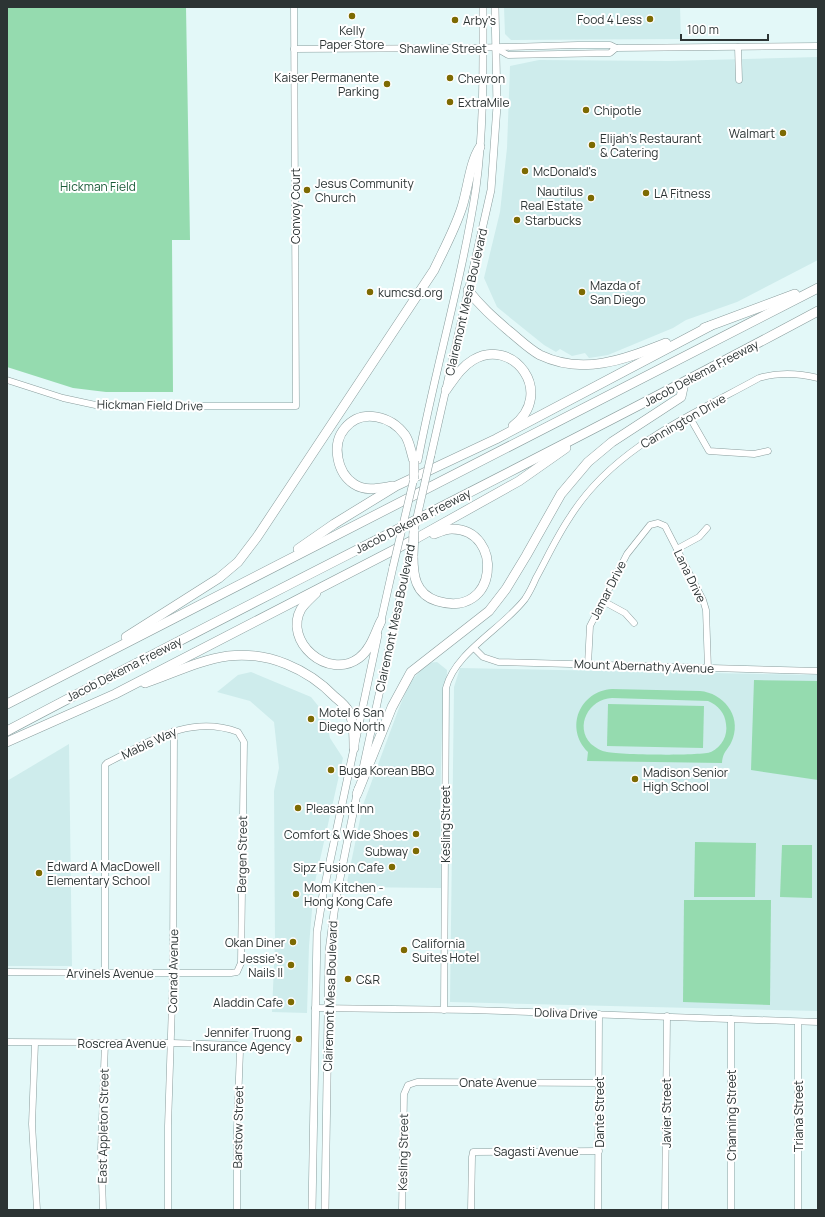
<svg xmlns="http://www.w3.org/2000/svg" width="825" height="1217" viewBox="0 0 825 1217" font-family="Manrope,sans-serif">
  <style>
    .built { fill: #ceecec }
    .green { fill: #95dbaf; fill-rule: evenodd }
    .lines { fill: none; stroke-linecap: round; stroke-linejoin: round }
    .minor-casing { stroke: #8a9d9d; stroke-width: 7 }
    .major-casing { stroke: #8a9d9d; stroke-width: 8 }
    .highway-casing { stroke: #8a9d9d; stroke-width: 10 }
    .minor { stroke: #fff; stroke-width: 6 }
    .major { stroke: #fff; stroke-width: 7 }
    .highway { stroke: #fff; stroke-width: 9 }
    .major-bridge-casing { stroke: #8a9d9d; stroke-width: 8; stroke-linecap: butt }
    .highway-bridge-casing { stroke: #8a9d9d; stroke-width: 10; stroke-linecap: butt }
    .major-bridge { stroke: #fff; stroke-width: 7 }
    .highway-bridge { stroke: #fff; stroke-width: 9 }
    .poi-dot { fill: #7d6a02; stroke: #fff; stroke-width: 1.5 }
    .labels { text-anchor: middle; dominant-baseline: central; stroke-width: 4; stroke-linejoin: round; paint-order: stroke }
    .poi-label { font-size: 12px; fill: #2c3434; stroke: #fff; text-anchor: start }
    .street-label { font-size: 12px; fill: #2c3434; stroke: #fff }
    .park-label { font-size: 12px; fill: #1b5c39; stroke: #fff }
  </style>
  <rect width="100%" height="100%" fill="#e3f8f8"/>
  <!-- built -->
  <g class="built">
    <path d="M504 7H680L681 39 511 40 505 34Z"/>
    <path d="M818 57V260L737 302 686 320 673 328 608 355 589 358 585 353 572 356 560 349 556 352 544 345 497 307 484 278 500 212 507 148 510 66 539 60 669 61Z"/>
    <path d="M437 662 447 670 446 700 442 728 440 808 441 888 346 887 363 805 399 708 410 682 428 663Z"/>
    <path d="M460 668 818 675V1011L450 1002 454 687Z"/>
    <path d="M251 672 311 697 324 713 330 738 343 758 314 886 309 946 307 1013 272 1012 275 942 274 791 279 768 274 722 250 701 217 692 238 675Z"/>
    <path d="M69 744 72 966H7V781Z"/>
  </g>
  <!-- green -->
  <g class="green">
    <path d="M7 7H186L190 240H172L173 392H106L73 388 7 367Z"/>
    <path d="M754 680 818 681V780L751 770Z"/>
    <path d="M612 689 700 691C723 693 741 715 733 738 729 750 723 750 722 763L587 761 588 752C564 728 580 691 612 689ZM612 698 708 701C718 705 725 713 726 724 728 735 722 747 711 752 701 756 621 755 607 752 601 751 596 748 591 744 574 726 589 699 612 698Z"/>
    <path d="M608 704 704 706 703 748 607 746Z"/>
    <path d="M695 842 756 843 755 897H694Z"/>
    <path d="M782 845H812V898L780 897Z"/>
    <path d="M684 900H771L770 1005 683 1002Z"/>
  </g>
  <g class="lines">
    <defs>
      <g id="minor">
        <path d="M738 47 739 80"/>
        <path d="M496 48 508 55 610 53 616 48"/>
        <path d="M294 49 469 48 578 45H610L616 48 818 46"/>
        <path d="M7 380 63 398 100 406H296L294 7"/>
        <path d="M689 416 709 451 754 454 768 451"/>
        <path d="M677 549 699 537 707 528"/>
        <path d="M603 601 625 613 634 623"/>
        <path d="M474 648 483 657 498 662 818 671"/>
        <path d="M588 664 590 626 627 554 650 525 658 523 665 526 703 600 706 610 708 669"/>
        <path d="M7 972C82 973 156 973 231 973L237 972 241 963 244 742 238 732C189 714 149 742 107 763L105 765V973"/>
        <path d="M315 1008 471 1010 818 1022"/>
        <path d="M444 1010 446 688C455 652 502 629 525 599 529 593 533 585 536 578 547 558 557 536 570 517 613 448 690 416 759 378 779 372 798 373 818 378"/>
        <path d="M731 1019V1210"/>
        <path d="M798 1022V1210"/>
        <path d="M7 1042 172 1043 237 1045 240 1051 237 1129V1210"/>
        <path d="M35 1043 32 1124 37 1210"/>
        <path d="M103 1210 101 1150 105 1043"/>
        <path d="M168 1210V1126L173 973 174 731"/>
        <path d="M402 1210 404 1094 408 1085 417 1082 599 1083"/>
        <path d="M471 1210 472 1157 473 1152 599 1151"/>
        <path d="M598 1210 599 1014"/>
        <path d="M665 1210 667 1016"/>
      </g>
      <g id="major">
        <path d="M431 455 491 190 497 106 495 7"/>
        <path d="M418 460C435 369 462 280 476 188 484 128 483 67 483 7"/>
        <path d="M380 625 393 567"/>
        <path d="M362 773 408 561"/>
        <path d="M312 1210 317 932 323 894 378 635"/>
        <path d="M325 1210 329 951 336 898 358 789"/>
      </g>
      <g id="highway">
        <path d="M468 290C480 306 494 318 509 331 519 339 529 349 540 355 584 376 625 359 666 343"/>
        <path d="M704 328 795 294"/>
        <path d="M446 390C454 379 461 367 473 360 513 336 556 393 513 426"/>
        <path d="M393 486C380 488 366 492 354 484 337 473 331 444 345 428 362 408 391 416 405 435 410 442 411 453 414 461"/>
        <path d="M298 549 334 524 396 486 496 439 710 326"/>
        <path d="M413 556C413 575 415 594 437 601 499 620 504 529 452 529 446 529 439 532 434 534"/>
        <path d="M316 593C311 598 305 603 301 609 283 641 328 681 359 658 371 649 375 633 381 621"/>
        <path d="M126 637 219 578 238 562 257 537 434 270C444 249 455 229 462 207 468 188 470 162 480 147"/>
        <path d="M145 683C172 674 199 660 228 656 268 651 308 669 335 697 340 701 346 706 349 712 354 723 354 736 354 748"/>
        <path d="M7 704 818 288"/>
        <path d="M7 731C276 588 550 455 818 311"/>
        <path d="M7 742 115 694 417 538 519 481 566 448"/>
        <path d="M357 794 392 707 411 672 489 611 506 589 526 556 561 494 588 462 612 442 681 397 684 383"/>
      </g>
    </defs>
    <!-- minor casing -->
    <use href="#minor" class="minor-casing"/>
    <!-- major casing -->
    <use href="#major" class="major-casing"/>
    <!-- highway casing -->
    <use href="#highway" class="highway-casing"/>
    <!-- minor -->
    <use href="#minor" class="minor"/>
    <!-- major -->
    <use href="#major" class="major"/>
    <!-- highway -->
    <use href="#highway" class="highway"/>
    <defs>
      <g id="major-bridge">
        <path d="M413 535 431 455"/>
        <path d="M408 561 411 549"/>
        <path d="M393 567 415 474"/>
      </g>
      <g id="highway-bridge">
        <path d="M414 479V461"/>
        <path d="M413 556 414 531"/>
      </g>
    </defs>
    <!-- major-bridge casing -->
    <use href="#major-bridge" class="major-bridge-casing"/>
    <!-- highway-bridge casing -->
    <use href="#highway-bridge" class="highway-bridge-casing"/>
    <!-- major-bridge -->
    <use href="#major-bridge" class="major-bridge"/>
    <!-- highway-bridge -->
    <use href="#highway-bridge" class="highway-bridge"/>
  </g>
  <!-- markers -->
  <g class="poi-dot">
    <circle cx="352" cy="16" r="4"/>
    <circle cx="650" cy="19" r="4"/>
    <circle cx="455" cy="20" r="4"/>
    <circle cx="450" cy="78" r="4"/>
    <circle cx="387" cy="84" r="4"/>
    <circle cx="450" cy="102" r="4"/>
    <circle cx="586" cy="110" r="4"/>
    <circle cx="783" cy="133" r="4"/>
    <circle cx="592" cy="145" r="4"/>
    <circle cx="525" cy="171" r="4"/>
    <circle cx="307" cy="190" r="4"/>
    <circle cx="646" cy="193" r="4"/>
    <circle cx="591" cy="198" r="4"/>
    <circle cx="517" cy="220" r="4"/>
    <circle cx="370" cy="292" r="4"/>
    <circle cx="582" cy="292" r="4"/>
    <circle cx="311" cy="719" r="4"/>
    <circle cx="331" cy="770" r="4"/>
    <circle cx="635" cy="779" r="4"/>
    <circle cx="298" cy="808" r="4"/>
    <circle cx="416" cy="834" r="4"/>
    <circle cx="416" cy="851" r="4"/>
    <circle cx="392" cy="867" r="4"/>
    <circle cx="39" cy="873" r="4"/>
    <circle cx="296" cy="894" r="4"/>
    <circle cx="293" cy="942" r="4"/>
    <circle cx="404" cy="950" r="4"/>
    <circle cx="291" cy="965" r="4"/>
    <circle cx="348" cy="979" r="4"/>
    <circle cx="291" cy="1002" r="4"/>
    <circle cx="299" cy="1039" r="4"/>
  </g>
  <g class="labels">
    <!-- poi labels -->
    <g class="poi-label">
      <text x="642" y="19" text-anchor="end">Food 4 Less</text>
      <text x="463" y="20">Arby's</text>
      <text x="352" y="30" text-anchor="middle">Kelly<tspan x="352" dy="14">Paper Store</tspan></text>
      <text x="379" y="77" text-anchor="end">Kaiser Permanente<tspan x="379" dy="14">Parking</tspan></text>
      <text x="458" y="78">Chevron</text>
      <text x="458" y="102">ExtraMile</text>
      <text x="594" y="110">Chipotle</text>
      <text x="775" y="133" text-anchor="end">Walmart</text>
      <text x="600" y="138">Elijah's Restaurant<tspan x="600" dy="14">&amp; Catering</tspan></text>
      <text x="533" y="171">McDonald's</text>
      <text x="315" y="183">Jesus Community<tspan x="315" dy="14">Church</tspan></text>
      <text x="583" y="191" text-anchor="end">Nautilus<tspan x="583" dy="14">Real Estate</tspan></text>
      <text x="654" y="193">LA Fitness</text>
      <text x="525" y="220">Starbucks</text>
      <text x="590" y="285">Mazda of<tspan x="590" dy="14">San Diego</tspan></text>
      <text x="378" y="292">kumcsd.org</text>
      <text x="319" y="712">Motel 6 San<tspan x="319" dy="14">Diego North</tspan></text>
      <text x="339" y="770">Buga Korean BBQ</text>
      <text x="643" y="772">Madison Senior<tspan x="643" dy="14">High School</tspan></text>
      <text x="306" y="808">Pleasant Inn</text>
      <text x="408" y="834" text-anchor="end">Comfort &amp; Wide Shoes</text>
      <text x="408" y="851" text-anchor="end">Subway</text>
      <text x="47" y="866">Edward A MacDowell<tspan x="47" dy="14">Elementary School</tspan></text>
      <text x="384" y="867" text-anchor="end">Sipz Fusion Cafe</text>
      <text x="304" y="887">Mom Kitchen -<tspan x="304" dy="14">Hong Kong Cafe</tspan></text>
      <text x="285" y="942" text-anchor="end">Okan Diner</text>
      <text x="412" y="943">California<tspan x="412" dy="14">Suites Hotel</tspan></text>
      <text x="283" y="958" text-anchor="end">Jessie's<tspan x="283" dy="14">Nails II</tspan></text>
      <text x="356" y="979">C&amp;R</text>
      <text x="283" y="1002" text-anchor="end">Aladdin Cafe</text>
      <text x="291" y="1032" text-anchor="end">Jennifer Truong<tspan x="291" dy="14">Insurance Agency</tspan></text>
    </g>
    <!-- street labels -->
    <g class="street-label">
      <text x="443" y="48">Shawline Street</text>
      <text transform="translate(295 206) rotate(-90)">Convoy Court</text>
      <text transform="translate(466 302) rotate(-77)">Clairemont Mesa Boulevard</text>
      <text transform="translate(701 373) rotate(-28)">Jacob Dekema Freeway</text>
      <text transform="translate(150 405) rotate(1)">Hickman Field Drive</text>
      <text transform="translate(683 421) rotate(-30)">Cannington Drive</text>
      <text transform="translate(413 521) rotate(-27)">Jacob Dekema Freeway</text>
      <text transform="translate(690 576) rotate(64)">Lana Drive</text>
      <text transform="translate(608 590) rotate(-63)">Jamar Drive</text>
      <text transform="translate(395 618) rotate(-78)">Clairemont Mesa Boulevard</text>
      <text transform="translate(644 666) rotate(2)">Mount Abernathy Avenue</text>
      <text transform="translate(124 669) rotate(-27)">Jacob Dekema Freeway</text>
      <text transform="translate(149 743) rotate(-25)">Mable Way</text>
      <text transform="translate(445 824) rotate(-90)">Kesling Street</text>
      <text transform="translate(242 854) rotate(-89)">Bergen Street</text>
      <text transform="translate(173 971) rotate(-89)">Conrad Avenue</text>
      <text x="110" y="973">Arvinels Avenue</text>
      <text transform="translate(330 996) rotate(-88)">Clairemont Mesa Boulevard</text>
      <text transform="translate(566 1013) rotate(2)">Doliva Drive</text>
      <text x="122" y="1043">Roscrea Avenue</text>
      <text x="498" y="1082">Onate Avenue</text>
      <text transform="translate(599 1112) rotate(-90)">Dante Street</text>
      <text transform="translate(666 1113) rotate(-90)">Javier Street</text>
      <text transform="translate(731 1115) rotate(-90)">Channing Street</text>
      <text transform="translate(798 1116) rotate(-90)">Triana Street</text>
      <text transform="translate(103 1126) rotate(-89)">East Appleton Street</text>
      <text transform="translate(238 1127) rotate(-89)">Barstow Street</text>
      <text x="536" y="1151">Sagasti Avenue</text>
      <text transform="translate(403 1152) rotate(-89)">Kesling Street</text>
    </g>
    <!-- park labels -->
    <g class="park-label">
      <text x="98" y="186">Hickman Field</text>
    </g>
  </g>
  <!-- border -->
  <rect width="825" height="1217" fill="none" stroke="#2c3434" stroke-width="16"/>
  <!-- scale -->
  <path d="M681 34v6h87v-6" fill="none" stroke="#2c3434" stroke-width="2"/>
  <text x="687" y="34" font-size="12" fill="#2c3434" stroke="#ffffff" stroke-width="3" paint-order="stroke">100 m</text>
</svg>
